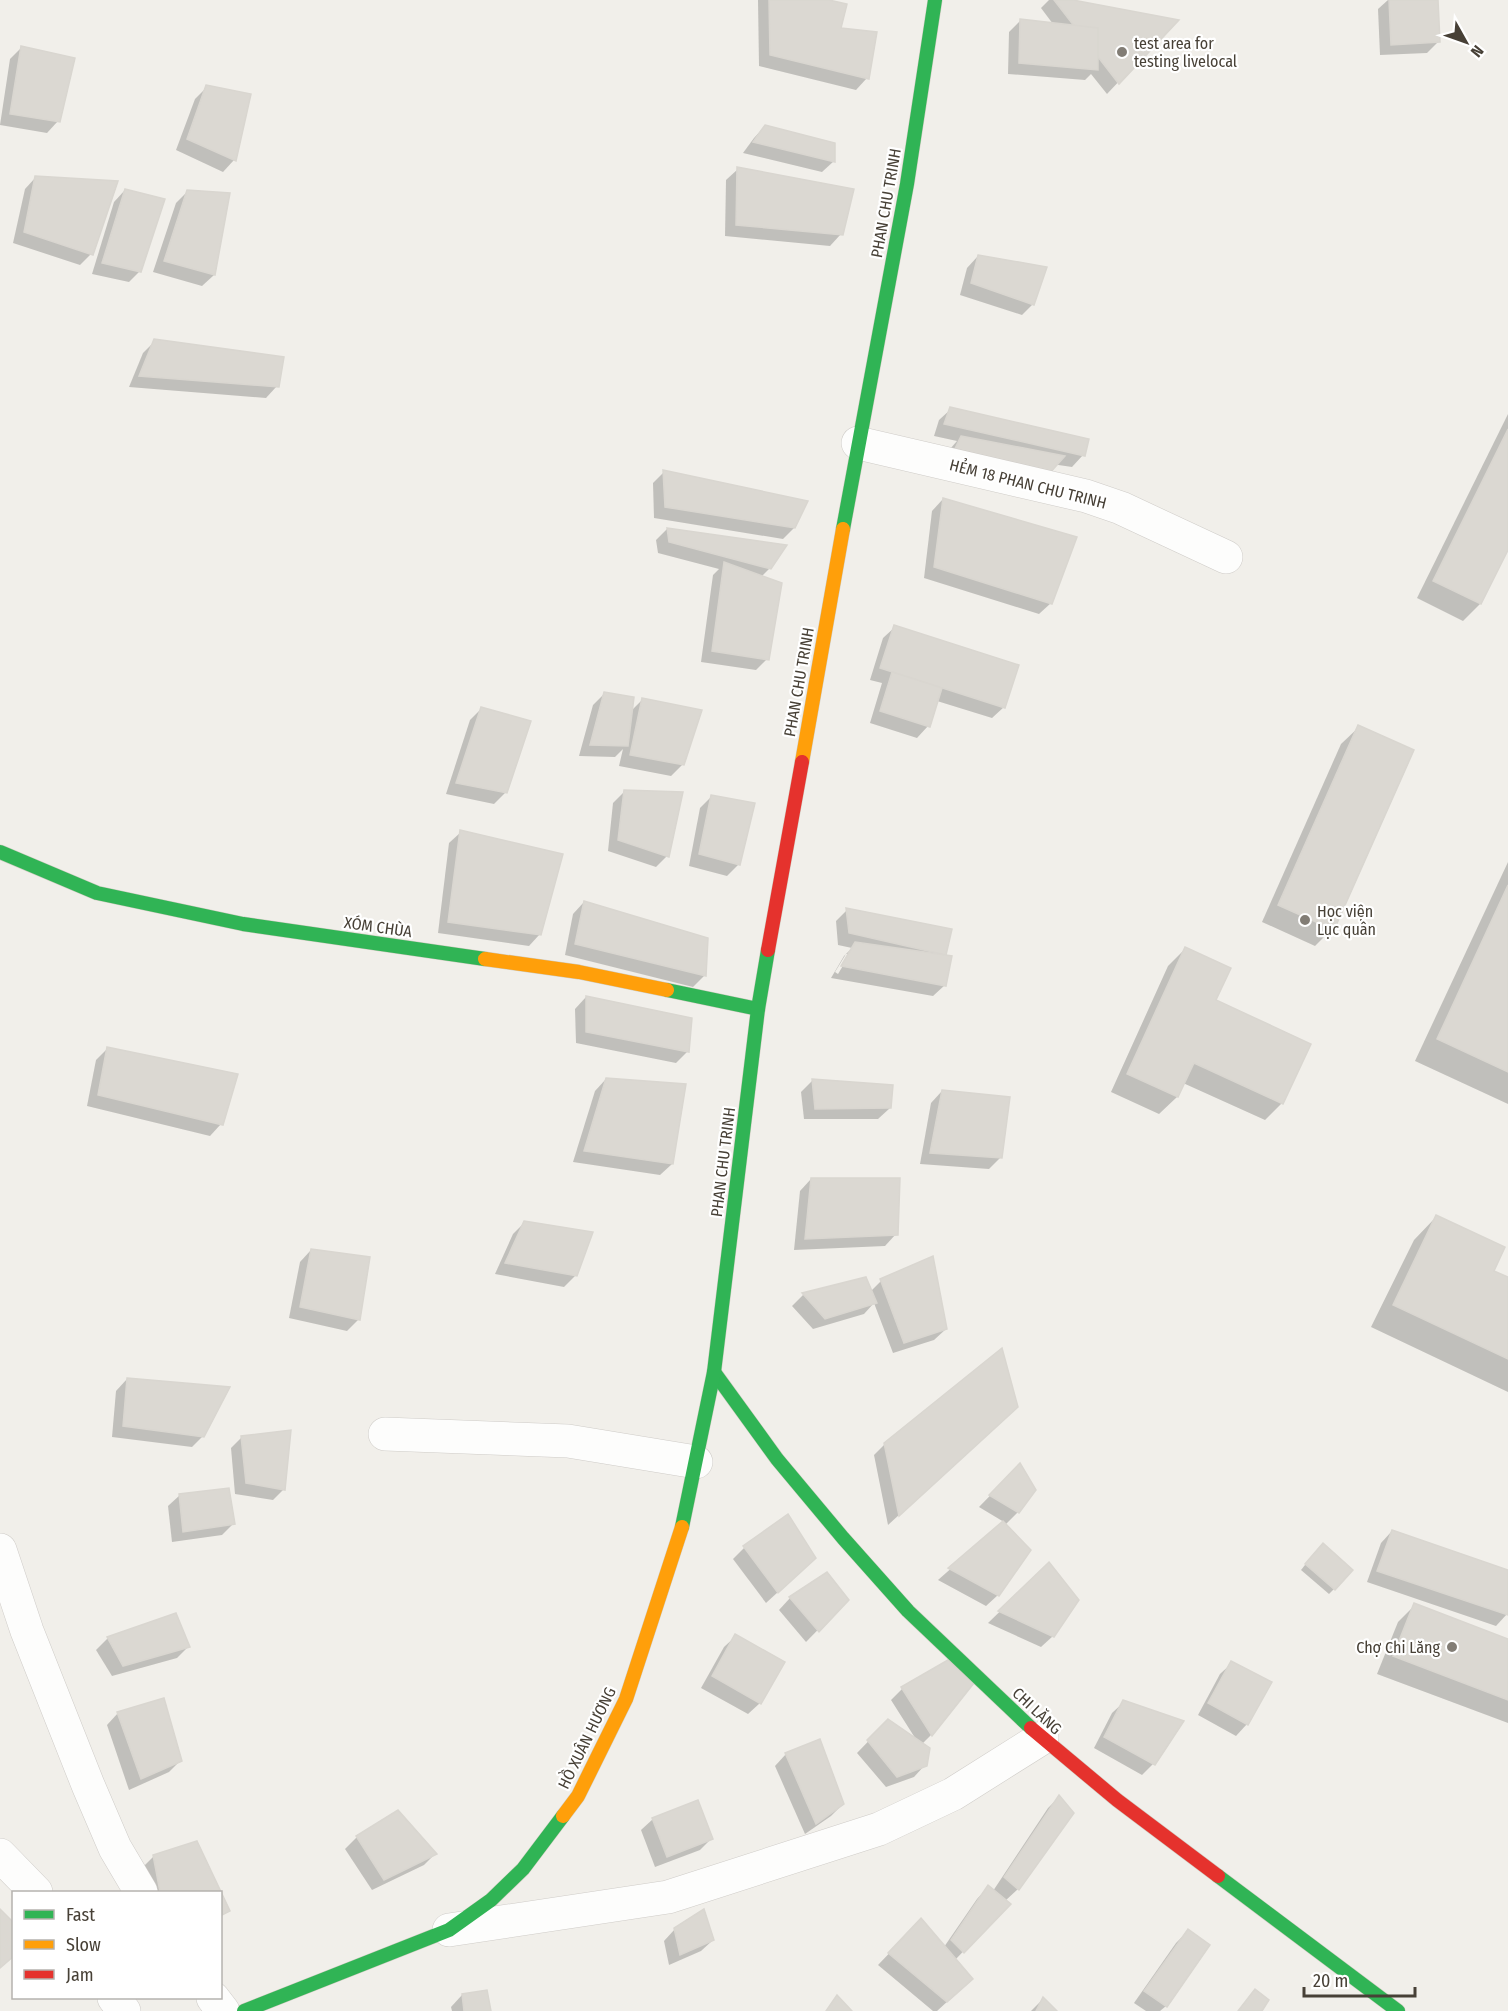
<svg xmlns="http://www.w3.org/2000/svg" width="1508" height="2011" viewBox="0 0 1508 2011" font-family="'Fira Sans Condensed',sans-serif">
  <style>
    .shadow { fill: #0003; fill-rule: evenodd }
    .building { fill: #dbd8d2; stroke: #d9d6d0; stroke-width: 1.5 }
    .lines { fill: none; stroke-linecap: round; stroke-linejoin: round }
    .street-casing { stroke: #cfccc8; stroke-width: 34 }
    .fast-casing { stroke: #d0ccc1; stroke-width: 15 }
    .slow-casing { stroke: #d0ccc1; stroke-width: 15 }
    .jam-casing { stroke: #d0ccc1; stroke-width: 15 }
    .street { stroke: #fdfdfc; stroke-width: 33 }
    .fast { stroke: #30b455; stroke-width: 14 }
    .slow { stroke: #ff9f0a; stroke-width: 14 }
    .jam { stroke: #e5322d; stroke-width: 14 }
    .poi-dot { fill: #827d75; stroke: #fff; stroke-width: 2 }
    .labels { text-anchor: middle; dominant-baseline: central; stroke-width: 4.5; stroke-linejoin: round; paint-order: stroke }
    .poi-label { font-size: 16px; fill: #474036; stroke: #fff; text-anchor: start }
    .street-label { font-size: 16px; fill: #474036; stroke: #fff }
  </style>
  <rect width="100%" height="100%" fill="#f1efea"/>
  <!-- shadow -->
  <g class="shadow">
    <path d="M758 0H822L867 78 856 90 759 66Z"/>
    <path d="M1049 0H1065L1176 21 1107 94 1091 74 1085 80 1008 74 1009 32 1020 21 1053 24 1041 8Z"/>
    <path d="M1388 0H1436L1439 41 1427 53 1380 55 1378 9Z"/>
    <path d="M21 48 58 121 47 133 0 125 10 59Z"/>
    <path d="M207 87 249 95 234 160 223 172 176 150 195 99Z"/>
    <path d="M765 126 834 161 822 172 743 153 754 138Z"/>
    <path d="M738 169 841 234 830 246 725 236 726 180Z"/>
    <path d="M36 177 91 254 80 265 13 243 25 189Z"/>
    <path d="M125 190 140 271 129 282 92 274 114 202Z"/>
    <path d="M187 192 228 195 214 275 202 286 153 272 176 203Z"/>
    <path d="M978 256 1033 304 1022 315 960 295 967 268Z"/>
    <path d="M155 341 277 386 266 398 129 387 143 353Z"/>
    <path d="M951 409 1083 455 1072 467 950 449 957 441 934 436 939 420Z"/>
    <path d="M1508 414V547L1480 604 1463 621 1417 598Z"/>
    <path d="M664 472 794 528 783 539 654 518 653 483Z"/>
    <path d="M943 499 1051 603 1039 614 924 578 932 511Z"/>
    <path d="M667 529 784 546 770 568 761 577 767 659 756 670 701 662 713 575 719 569 658 553 656 540Z"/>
    <path d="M895 627 1004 707 992 718 937 701 928 726 917 738 870 723 882 683 870 680 883 638Z"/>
    <path d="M604 694 631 711 643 699 683 764 671 776 619 766 623 749 615 757 579 756 593 705Z"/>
    <path d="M482 708 505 793 494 804 446 794 470 720Z"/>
    <path d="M1359 727 1332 929 1315 946 1262 922 1341 744Z"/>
    <path d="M624 792 667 856 656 867 608 851 613 803Z"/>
    <path d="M711 797 739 864 727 876 689 866 700 808Z"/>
    <path d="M461 832 540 934 529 946 438 933 449 843Z"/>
    <path d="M1508 862V1104L1415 1061Z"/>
    <path d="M584 902 707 939 704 976 693 987 565 955 573 914Z"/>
    <path d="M847 910 950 930 944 957 945 985 933 996 831 978 844 956 852 948 838 945 836 921ZM846 954H850L838 974 835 972Z"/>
    <path d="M1185 949 1214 1001 1282 1103 1265 1120 1183 1083 1177 1097 1159 1114 1111 1092 1168 966Z"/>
    <path d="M586 997 688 1051 676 1063 576 1043 575 1009Z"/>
    <path d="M107 1049 221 1124 210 1136 87 1106 96 1060Z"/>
    <path d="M606 1079 672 1164 660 1175 573 1162 595 1091Z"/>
    <path d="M813 1080 890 1108 878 1119H804L801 1092Z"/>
    <path d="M942 1091 1000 1158 989 1169 920 1164 931 1103Z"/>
    <path d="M811 1179 896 1234 885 1246 794 1250 800 1191Z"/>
    <path d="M1436 1217 1492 1271 1508 1279V1392L1371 1327 1414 1240Z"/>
    <path d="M524 1223 576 1275 564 1287 495 1274 513 1234Z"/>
    <path d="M311 1250 368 1258 358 1320 347 1331 289 1318 300 1262Z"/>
    <path d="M865 1278 871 1291 881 1281 946 1329 934 1340 893 1353 874 1303 864 1314 813 1329 792 1306 803 1295Z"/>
    <path d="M127 1379 203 1436 192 1447 112 1437 116 1391Z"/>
    <path d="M1005 1418 888 1525 874 1455 885 1444Z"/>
    <path d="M242 1437 284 1489 273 1500 235 1494 231 1448Z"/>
    <path d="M1020 1465 1018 1512 1005 1525 998 1595 986 1606 938 1580 1004 1522 979 1507Z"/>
    <path d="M180 1495 234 1523 222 1535 172 1542 168 1506Z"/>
    <path d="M1392 1531 1508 1571 1507 1614 1496 1626 1367 1582 1381 1543Z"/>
    <path d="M744 1548 802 1570 766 1603 733 1559Z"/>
    <path d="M1317 1550 1334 1589 1329 1594 1301 1570Z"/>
    <path d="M1049 1564 1053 1636 1041 1647 988 1623Z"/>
    <path d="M826 1574 847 1600 806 1642 779 1610 790 1598Z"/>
    <path d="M1415 1605 1508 1640V1723L1377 1674 1398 1622Z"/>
    <path d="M175 1615 188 1647 177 1658 112 1676 96 1650 107 1639Z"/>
    <path d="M736 1636 760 1703 748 1714 701 1688 724 1647Z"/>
    <path d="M948 1662 931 1735 922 1744 925 1765 914 1777 886 1787 857 1753 888 1721 917 1741 891 1700 902 1689Z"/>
    <path d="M1232 1663 1247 1724 1236 1736 1198 1715 1220 1674Z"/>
    <path d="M1124 1702 1153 1764 1142 1775 1094 1748 1112 1713Z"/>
    <path d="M118 1713 180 1761 169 1772 129 1790 107 1725Z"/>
    <path d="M786 1754 843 1804 831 1816 805 1834 775 1766Z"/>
    <path d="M1059 1797 1018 1889 1005 1901 1009 1904 955 1960 960 1990 937 2011H933L878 1965 921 1920 944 1947 977 1899 988 1887 993 1891 1048 1808Z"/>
    <path d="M397 1812 435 1854 424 1865 372 1890 345 1849 357 1837Z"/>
    <path d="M653 1819 712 1838 700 1850 655 1867 641 1830Z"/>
    <path d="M196 1843 220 1892H147L142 1868 154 1856Z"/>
    <path d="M675 1929 713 1940 701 1951 669 1965 664 1941Z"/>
    <path d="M1188 1931 1166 2006 1160 2011H1146L1134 2003 1176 1943Z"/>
    <path d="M462 1995 489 2011H452L451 2007Z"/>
    <path d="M1043 1999 1055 2011H1031Z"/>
  </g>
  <!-- building -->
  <g class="building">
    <path d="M769 0H829L847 4 841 28 877 32 869 79 770 55Z"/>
    <path d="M1054 0H1073L1179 20 1119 84Z"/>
    <path d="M1389 0H1438L1440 42 1391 45Z"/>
    <path d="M1020 19 1098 28V70L1019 63Z"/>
    <path d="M21 46 75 58 60 122 10 114Z"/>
    <path d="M206 85 251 94 236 161 187 139Z"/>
    <path d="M765 125 835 143V162L753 142Z"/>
    <path d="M737 167 854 189 843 235 736 225Z"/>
    <path d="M35 176 118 181 93 255 24 232Z"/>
    <path d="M125 189 165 199 141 272 102 263Z"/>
    <path d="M187 190 230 193 215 275 164 261Z"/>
    <path d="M978 255 1047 267 1034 305 971 283Z"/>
    <path d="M154 339 284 357 279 387 139 376Z"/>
    <path d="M950 407 1089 439 1085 456 944 424Z"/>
    <path d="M1508 429V550L1481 604 1433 581Z"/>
    <path d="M961 436 1065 456 1049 474 951 457Z"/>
    <path d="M663 470 808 501 795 528 665 507Z"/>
    <path d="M943 498 1077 537 1052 604 934 567Z"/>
    <path d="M667 528 787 545 771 569 669 542Z"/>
    <path d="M724 562 782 583 769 660 712 651Z"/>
    <path d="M894 625 1019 665 1005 708 880 668Z"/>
    <path d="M892 672 942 688 930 727 880 711Z"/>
    <path d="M604 692 634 697 628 746 590 745Z"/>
    <path d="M642 698 702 710 684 765 630 755Z"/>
    <path d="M481 707 531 721 507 793 456 783Z"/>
    <path d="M1358 725 1414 750 1334 930 1278 905Z"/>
    <path d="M624 790 683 792 669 857 618 840Z"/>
    <path d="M711 795 755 803 740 865 699 854Z"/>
    <path d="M460 830 563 854 541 935 448 922Z"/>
    <path d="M1508 885V1072L1437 1039Z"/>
    <path d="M584 901 708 938 706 976 575 944Z"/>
    <path d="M846 908 952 929 946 955 849 933Z"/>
    <path d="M855 942 952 956 946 986 841 966Z"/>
    <path d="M1185 947 1231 968 1216 1000 1311 1044 1283 1104 1194 1063 1178 1097 1127 1074Z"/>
    <path d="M586 996 692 1018 689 1052 586 1032Z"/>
    <path d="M107 1047 238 1074 223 1125 98 1095Z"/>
    <path d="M606 1078 686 1084 673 1164 584 1151Z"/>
    <path d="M812 1079 893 1085 891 1108 815 1109Z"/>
    <path d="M942 1090 1010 1097 1002 1158 930 1153Z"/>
    <path d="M811 1178H900L898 1235 805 1239Z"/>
    <path d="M1436 1215 1505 1247 1494 1271 1508 1277V1359L1393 1305Z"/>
    <path d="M524 1221 593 1232 577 1276 505 1263Z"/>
    <path d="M311 1249 370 1257 360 1320 300 1307Z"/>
    <path d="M933 1256 947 1329 904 1343 880 1279Z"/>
    <path d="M866 1277 877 1303 825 1319 802 1293Z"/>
    <path d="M1002 1348 1018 1407 899 1516 884 1443Z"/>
    <path d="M127 1378 230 1387 204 1437 123 1426Z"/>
    <path d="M291 1430 285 1490 246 1483 241 1436Z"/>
    <path d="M1020 1463 1036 1490 1019 1513 989 1495Z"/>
    <path d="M229 1488 235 1524 183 1532 179 1494Z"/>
    <path d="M788 1514 816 1558 778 1593 743 1546Z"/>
    <path d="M1003 1521 1031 1550 999 1596 948 1568Z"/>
    <path d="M1392 1530 1508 1570V1615L1377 1571Z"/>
    <path d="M1323 1543 1353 1570 1335 1590 1305 1564Z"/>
    <path d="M1049 1562 1079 1600 1054 1637 998 1611Z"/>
    <path d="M827 1572 849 1600 819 1632 789 1597Z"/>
    <path d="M1414 1603 1508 1639V1700L1393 1656Z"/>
    <path d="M176 1613 190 1647 123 1666 107 1637Z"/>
    <path d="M735 1634 785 1662 761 1704 712 1676Z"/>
    <path d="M948 1660 974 1683 932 1736 901 1687Z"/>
    <path d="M1231 1661 1272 1682 1248 1725 1208 1703Z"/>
    <path d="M164 1698 182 1761 141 1779 117 1712Z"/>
    <path d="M1123 1700 1184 1721 1155 1765 1104 1737Z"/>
    <path d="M888 1719 930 1748 927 1766 897 1777 867 1740Z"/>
    <path d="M820 1739 844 1804 816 1824 785 1753Z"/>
    <path d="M1059 1795 1074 1813 1019 1890 1004 1877Z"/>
    <path d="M698 1800 713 1839 667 1857 652 1818Z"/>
    <path d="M398 1810 437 1854 384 1880 356 1836Z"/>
    <path d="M197 1841 230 1911 220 1916V1892H160L153 1855Z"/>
    <path d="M988 1885 1011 1904 964 1953 951 1940Z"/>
    <path d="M0 1909 14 1923V1956L0 1968Z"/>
    <path d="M704 1909 714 1940 680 1955 674 1928Z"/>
    <path d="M921 1918 973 1979 947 2002 888 1953Z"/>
    <path d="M1188 1929 1210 1945 1167 2007 1144 1991Z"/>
    <path d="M1255 1989 1269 2000 1262 2011H1238Z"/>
    <path d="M487 1990 491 2011H464L462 1994Z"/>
    <path d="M837 1995 852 2011H826Z"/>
    <path d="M1043 1997 1057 2011H1036Z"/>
  </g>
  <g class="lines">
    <defs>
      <g id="street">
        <path d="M858 443 1086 496 1121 508 1226 557"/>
        <path d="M385 1434 568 1441 696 1462"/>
        <path d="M0 1550 27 1631 88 1785 115 1848 141 1892"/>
        <path d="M0 1855 36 1892"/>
        <path d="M449 1930 668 1897 879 1829 953 1794 1042 1738"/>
        <path d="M114 1998 124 2011"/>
        <path d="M213 1998 223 2011"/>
      </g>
      <g id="fast">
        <path d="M843 529 907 184 935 0"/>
        <path d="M0 852 97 893 243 924 485 959"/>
        <path d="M667 990 758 1009"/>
        <path d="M714 1372 777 1459 843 1538 908 1611 1031 1728"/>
        <path d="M682 1527 714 1372 758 1009 768 950"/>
        <path d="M1218 1876 1398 2011"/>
        <path d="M244 2011 449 1930 491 1900 523 1869 563 1816"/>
      </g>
      <g id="slow">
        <path d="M802 762 843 529"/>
        <path d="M485 959 579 972 667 990"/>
        <path d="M563 1816 578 1796 626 1699 682 1527"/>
      </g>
      <g id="jam">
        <path d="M768 950 802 762"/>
        <path d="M1031 1728 1117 1800 1218 1876"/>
      </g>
    </defs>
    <!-- street casing -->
    <use href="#street" class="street-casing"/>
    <!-- fast casing -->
    <use href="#fast" class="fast-casing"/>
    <!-- slow casing -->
    <use href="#slow" class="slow-casing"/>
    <!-- jam casing -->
    <use href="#jam" class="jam-casing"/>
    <!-- street -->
    <use href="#street" class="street"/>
    <!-- fast -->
    <use href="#fast" class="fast"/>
    <!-- slow -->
    <use href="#slow" class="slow"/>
    <!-- jam -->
    <use href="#jam" class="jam"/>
  </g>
  <!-- markers -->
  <g class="poi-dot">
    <circle cx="1122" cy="52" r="6"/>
    <circle cx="1305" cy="920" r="6"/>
    <circle cx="1452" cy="1647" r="6"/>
  </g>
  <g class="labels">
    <!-- poi labels -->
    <g class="poi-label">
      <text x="1134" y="43">test area for<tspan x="1134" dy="18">testing livelocal</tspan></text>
      <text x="1317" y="911">Học viện<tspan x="1317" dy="18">Lục quân</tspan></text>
      <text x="1440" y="1647" text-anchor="end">Chợ Chi Lăng</text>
    </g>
    <!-- street labels -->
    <g class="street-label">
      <text transform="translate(886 203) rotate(-80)">PHAN CHU TRINH</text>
      <text transform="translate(1028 484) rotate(14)">HẺM 18 PHAN CHU TRINH</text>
      <text transform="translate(799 682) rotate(-80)">PHAN CHU TRINH</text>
      <text transform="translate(378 927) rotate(8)">XÓM CHÙA</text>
      <text transform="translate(723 1162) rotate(-83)">PHAN CHU TRINH</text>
      <text transform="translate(1037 1711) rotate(43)">CHI LĂNG</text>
      <text transform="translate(587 1738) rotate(-64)">HỒ XUÂN HƯƠNG</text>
    </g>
  </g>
  <!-- legend -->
  <rect x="12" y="1891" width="210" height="108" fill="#ffffff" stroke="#b5b3af" stroke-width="1.5"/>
  <rect x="24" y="1910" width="30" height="9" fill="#30b455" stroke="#b5b3af" stroke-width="1.5"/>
  <text x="66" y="1921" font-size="18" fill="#474036">Fast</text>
  <rect x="24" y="1940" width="30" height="9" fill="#ff9f0a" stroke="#b5b3af" stroke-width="1.5"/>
  <text x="66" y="1951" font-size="18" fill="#474036">Slow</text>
  <rect x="24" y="1970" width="30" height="9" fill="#e5322d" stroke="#b5b3af" stroke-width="1.5"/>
  <text x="66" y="1981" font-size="18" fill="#474036">Jam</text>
  <!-- north arrow -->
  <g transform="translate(1466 42) rotate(130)" stroke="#ffffff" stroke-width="4.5" paint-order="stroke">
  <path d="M0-4.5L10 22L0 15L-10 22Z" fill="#474036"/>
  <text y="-9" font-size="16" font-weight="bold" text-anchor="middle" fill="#474036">N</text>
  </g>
  <!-- scale -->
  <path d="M1304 1987v9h111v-9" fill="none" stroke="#474036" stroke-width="3"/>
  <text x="1313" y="1987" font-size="18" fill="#474036" stroke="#ffffff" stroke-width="4.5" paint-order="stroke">20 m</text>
</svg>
